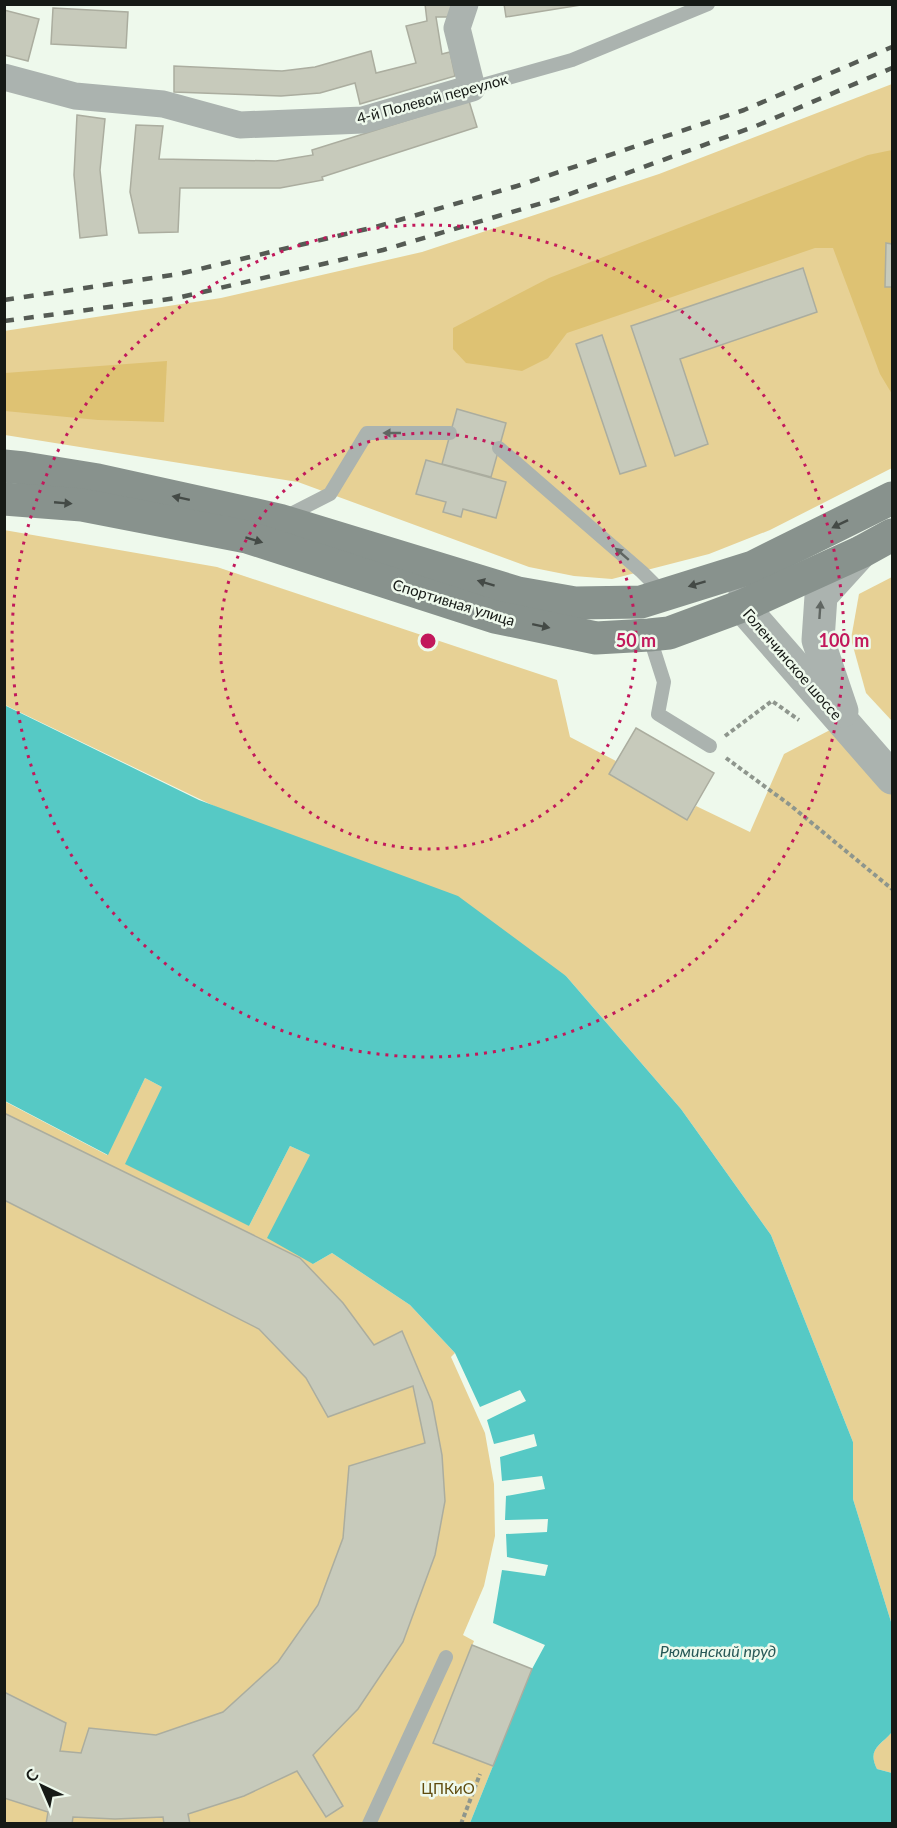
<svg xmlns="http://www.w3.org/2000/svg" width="897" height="1828" viewBox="0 0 897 1828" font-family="Lato,sans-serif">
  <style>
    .green { fill: #e7d195 }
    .forest { fill: #dec273 }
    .water { fill: #56c9c5 }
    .building { fill: #c7cabb; stroke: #abad9f; stroke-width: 1.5 }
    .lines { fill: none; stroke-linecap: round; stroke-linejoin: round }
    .path { stroke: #8e968d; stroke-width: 4; stroke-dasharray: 4.5 3; stroke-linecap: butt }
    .service { stroke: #abb3af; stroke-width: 14 }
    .minor { stroke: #abb3af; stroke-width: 27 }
    .tertiary { stroke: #abb3af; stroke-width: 33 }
    .secondary { stroke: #88928d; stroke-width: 33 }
    .rail { stroke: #555b54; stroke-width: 4.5; stroke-dasharray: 10 10; stroke-linecap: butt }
    .oneway { fill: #606662 }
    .oneway2 { fill: #444a46 }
    .ring { fill: none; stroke: #c2185b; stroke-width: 3; stroke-dasharray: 3 6 }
    .labels { text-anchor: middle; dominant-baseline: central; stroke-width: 5; stroke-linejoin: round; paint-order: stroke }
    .street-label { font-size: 15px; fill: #161a16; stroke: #eef9ec }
    .park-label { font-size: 15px; fill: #5f4b0d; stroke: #eef9ec }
    .water-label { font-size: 16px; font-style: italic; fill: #275857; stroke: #eef9ec }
    .centre { fill: #c2185b; stroke: #eef9ec; stroke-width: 3 }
    .ring-label { font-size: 18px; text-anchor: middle; font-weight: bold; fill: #c2185b; stroke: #eef9ec; stroke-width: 5; stroke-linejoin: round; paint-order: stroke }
  </style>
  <rect width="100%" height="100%" fill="#eef9ec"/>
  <!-- green -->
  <g class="green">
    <path d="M892 84V468L770 530 709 554 612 579 574 576 529 567 298 482 5 435 4 331 221 298 422 252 659 174Z"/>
    <path d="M4 530 217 567 557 680 570 737 616 761 609 774 687 820 696 806 750 832 784 754 830 730 892 786V1625L853 1499V1442L771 1235 681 1109 566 976 5 705Z"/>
    <path d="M892 577V721L866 693 851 639 859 594Z"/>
    <path d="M145 1078 162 1087 249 1226 290 1146 310 1155 313 1264 332 1253 410 1305 455 1353 451 1357 485 1433 494 1484 495 1536 484 1586 463 1635 474 1641 433 1742 493 1766 470 1823H5L4 1101 107 1155Z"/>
    <path d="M892 1732V1773L877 1769C867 1749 880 1746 892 1732Z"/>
  </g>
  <!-- forest -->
  <g class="forest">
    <path d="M892 150V394L880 374 833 248H815L567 333 548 358 522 371 466 363 453 349V328L549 278 868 155Z"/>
    <path d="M167 361 164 422 98 420 5 411V373Z"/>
  </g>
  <!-- water -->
  <path class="water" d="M4 705 199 800 458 896 566 976 681 1109 771 1235 853 1442V1499L892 1625V1732C880 1746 867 1749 877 1769L892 1773V1823H470L532 1669 545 1645 493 1623 502 1570 545 1576 548 1565 507 1557 506 1534 547 1532 548 1519 505 1520 506 1496 545 1489 542 1476 502 1481 500 1457 537 1446 534 1434 494 1444 487 1420 526 1401 520 1390 480 1407 455 1353 410 1305 332 1253 313 1264 267 1238 310 1155 290 1146 249 1226 125 1164 162 1087 145 1078 108 1155 5 1101Z"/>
  <!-- building -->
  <g class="building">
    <path d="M425 4H451V17H436L442 54 450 52 455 76 360 104 355 83 320 93 281 96 174 92V66L282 71 315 67 371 51 376 73 416 63 406 26 427 21Z"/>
    <path d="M504 4H587L506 17Z"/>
    <path d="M53 8 128 12 126 48 51 44Z"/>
    <path d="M4 10 39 19 28 61 4 55Z"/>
    <path d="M469 101 477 127 322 177 323 180 280 188H180L178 232 139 233 130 192 136 125 163 126 159 159 276 161 313 155 312 150Z"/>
    <path d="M77 115 105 119 100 170 107 235 80 238 74 175Z"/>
    <path d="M886 243 892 244V287H885Z"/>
    <path d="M803 268 817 312 680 359 708 444 675 456 631 326Z"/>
    <path d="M602 335 646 466 620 474 576 344Z"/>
    <path d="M457 409 506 423 491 477 442 464Z"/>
    <path d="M426 460 506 482 496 518 463 509 461 517 443 512 446 502 416 494Z"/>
    <path d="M636 728 714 773 687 820 609 774Z"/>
    <path d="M4 1113 300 1258 343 1303 374 1345 402 1331 432 1402 442 1455 445 1501 435 1555 403 1642 358 1709 313 1755 343 1806 326 1817 297 1771 244 1796 188 1814 190 1824H164L163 1817 115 1819 73 1817 72 1824H46L48 1812 4 1798V1692L66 1723 60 1751 81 1753 89 1728 156 1735 223 1712 278 1662 318 1605 343 1538 349 1466 425 1443 413 1386 328 1417 306 1378 259 1329 4 1200Z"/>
    <path d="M472 1645 532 1669 493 1766 433 1743Z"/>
  </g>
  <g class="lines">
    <!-- path -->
    <g class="path">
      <path d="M725 736 772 701 799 720"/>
      <path d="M726 758 790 805 892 889"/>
      <path d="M461 1824 480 1774"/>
    </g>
    <!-- service -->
    <g class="service">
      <path d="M472 88 572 60 708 4"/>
      <path d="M499 448 642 572 663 593"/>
      <path d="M285 517 330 494 367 433H450"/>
      <path d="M649 635 664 682 658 714 710 746"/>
      <path d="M369 1824 446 1657"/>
    </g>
    <!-- minor -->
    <path class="minor" d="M4 77 75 96 163 104 240 125 363 120 472 88 457 28 465 4"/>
    <!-- tertiary -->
    <g class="tertiary">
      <path d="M749 580 742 606 892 778"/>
      <path d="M842 711 818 640 821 596 861 552"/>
    </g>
    <!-- secondary -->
    <g class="secondary">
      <path d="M4 466 24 468 98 480 279 520 518 593 575 603 641 602 753 567 892 498"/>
      <path d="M4 499 82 505 247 537 495 617 596 638 649 635 669 633 742 606 861 552 892 535"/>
    </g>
    <!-- rail -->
    <g class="rail">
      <path d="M4 300 179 274 375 227 517 186 744 110 892 47"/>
      <path d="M4 321 177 298 383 250 556 199 756 126 892 68"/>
    </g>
  </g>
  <!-- one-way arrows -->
  <defs><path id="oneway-solid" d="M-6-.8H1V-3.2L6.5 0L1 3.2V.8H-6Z" transform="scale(1.5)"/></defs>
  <g class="oneway">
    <use href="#oneway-solid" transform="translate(392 433) rotate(-180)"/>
    <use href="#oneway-solid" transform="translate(622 554) rotate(-139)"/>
    <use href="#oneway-solid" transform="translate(820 610) rotate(-86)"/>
  </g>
  <g class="oneway2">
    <use href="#oneway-solid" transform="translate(181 498) rotate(-168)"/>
    <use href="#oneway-solid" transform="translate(63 503) rotate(5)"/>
    <use href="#oneway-solid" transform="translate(840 524) rotate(154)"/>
    <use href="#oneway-solid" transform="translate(254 540) rotate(17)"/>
    <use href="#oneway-solid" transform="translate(486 583) rotate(-163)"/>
    <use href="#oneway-solid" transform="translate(697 584) rotate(163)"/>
    <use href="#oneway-solid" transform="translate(541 626) rotate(12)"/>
  </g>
  <!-- distance rings -->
  <g class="ring">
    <circle cx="428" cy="641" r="208"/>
    <circle cx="428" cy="641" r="416"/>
  </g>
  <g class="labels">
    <!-- street labels -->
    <g class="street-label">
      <text transform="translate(432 98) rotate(-15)">4-й Полевой переулок</text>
      <text transform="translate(454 602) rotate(17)">Спортивная улица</text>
      <text transform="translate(793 664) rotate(49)">Голенчинское шоссе</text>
    </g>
    <!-- park labels -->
    <g class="park-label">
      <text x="448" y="1788">ЦПКиО</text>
    </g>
    <!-- water labels -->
    <g class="water-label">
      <text x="718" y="1650">Рюминский пруд</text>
    </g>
  </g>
  <circle cx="428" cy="641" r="9" class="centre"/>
  <g class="ring-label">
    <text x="636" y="647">50 m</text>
    <text x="844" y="647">100 m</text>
  </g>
  <!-- border -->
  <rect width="897" height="1828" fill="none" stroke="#161a16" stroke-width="12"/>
  <!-- north arrow -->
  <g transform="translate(42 1786) rotate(316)" stroke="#eef9ec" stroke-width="4.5" paint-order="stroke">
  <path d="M0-4.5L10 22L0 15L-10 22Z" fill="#161a16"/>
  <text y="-9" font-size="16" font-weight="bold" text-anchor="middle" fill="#161a16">С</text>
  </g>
</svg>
